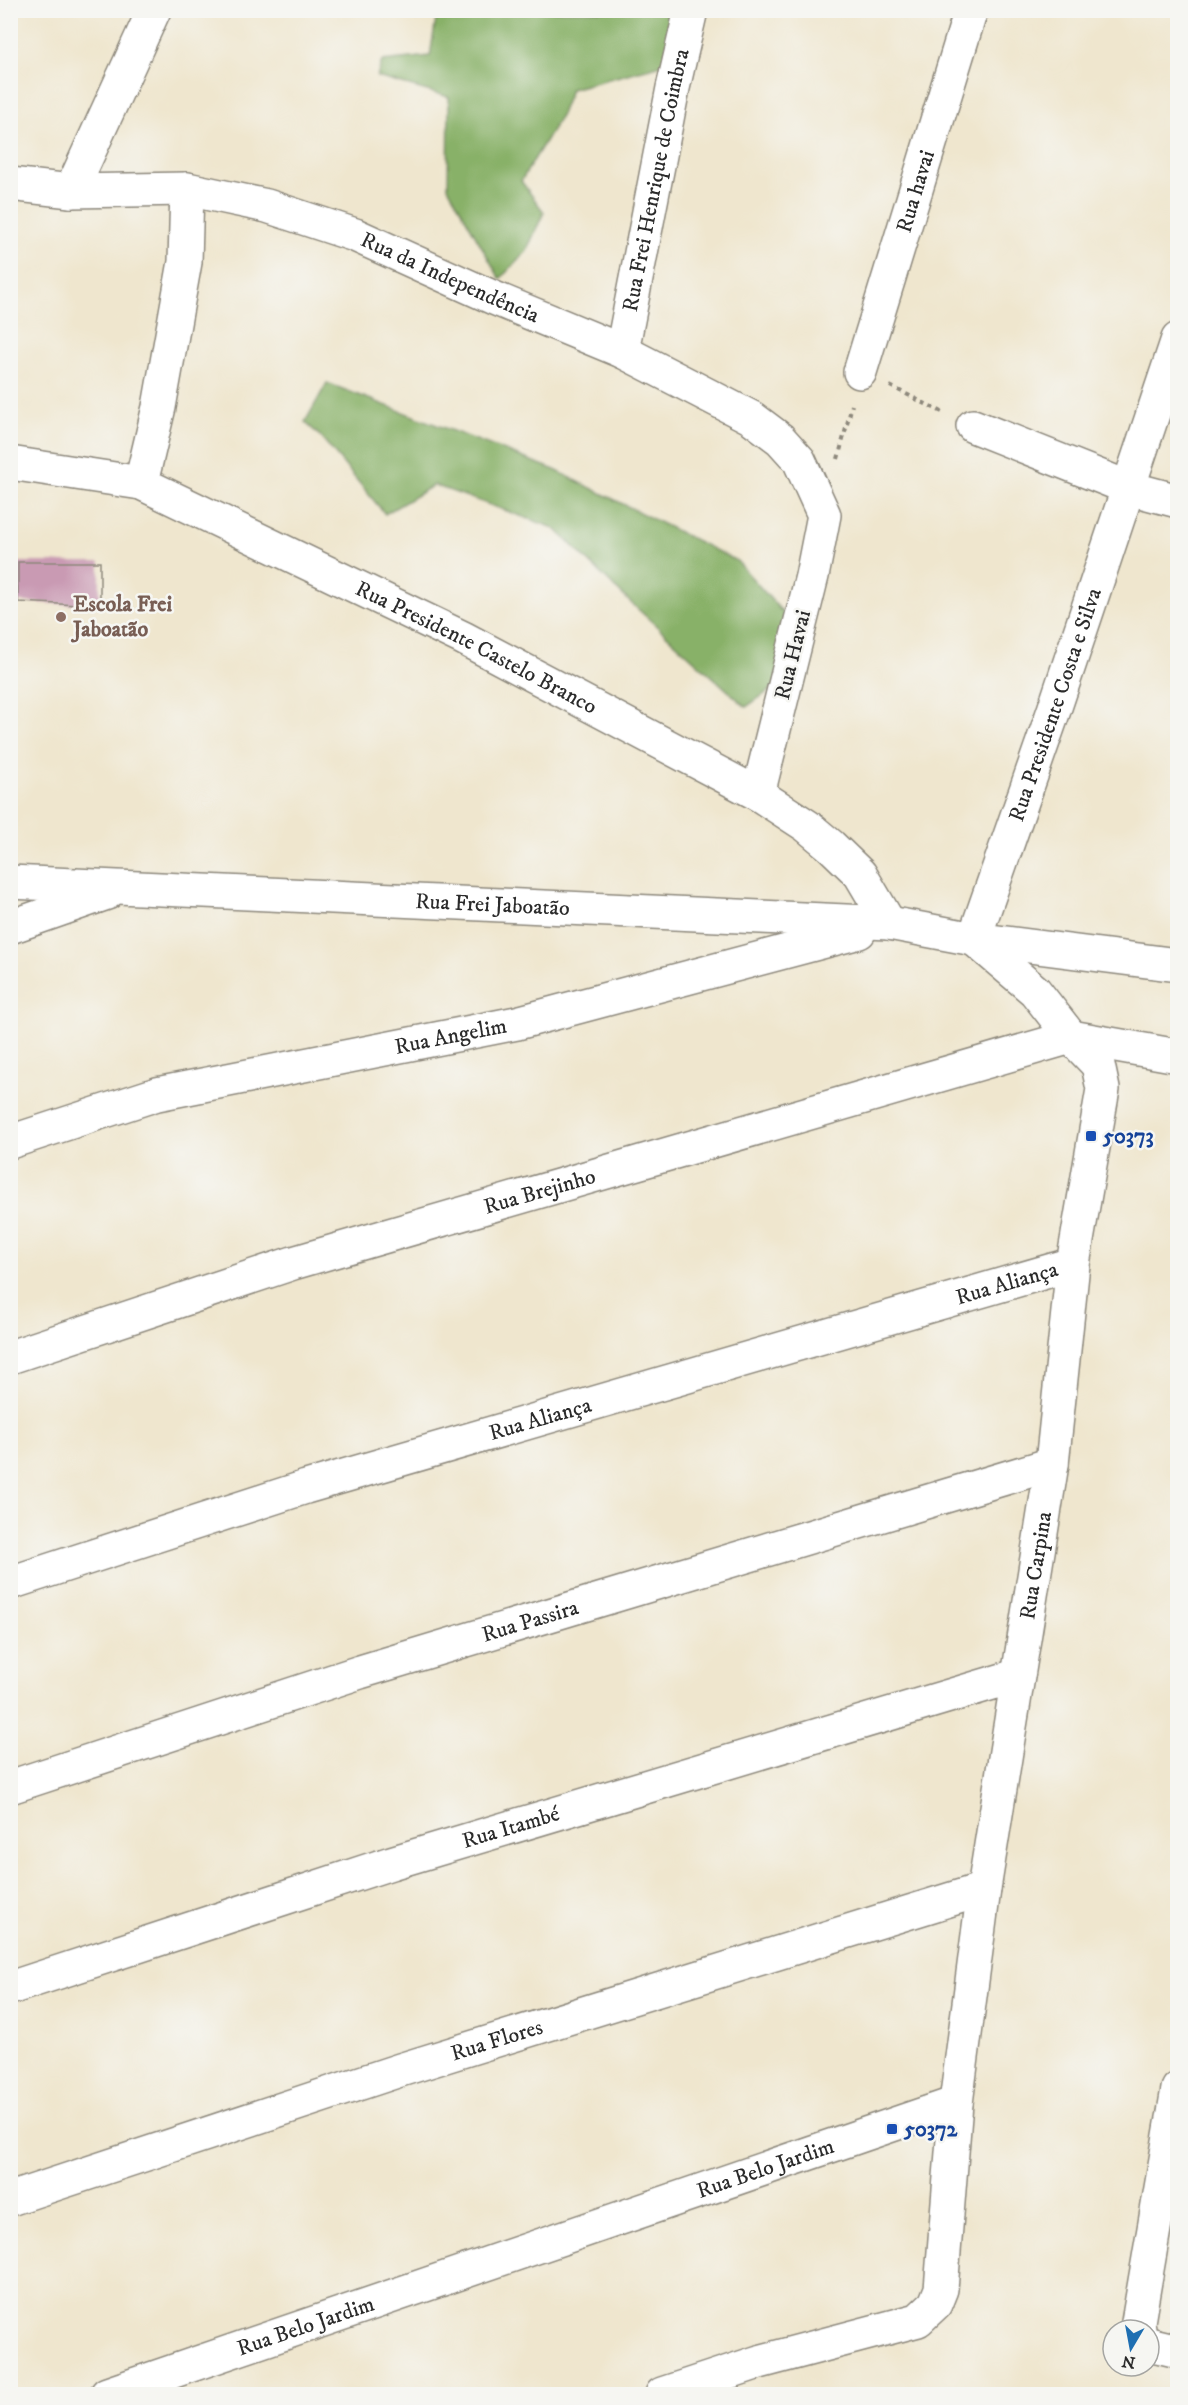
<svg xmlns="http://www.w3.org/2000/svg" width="1188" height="2405" viewBox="0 0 1188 2405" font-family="'IM FELL DW Pica',serif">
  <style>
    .forest { fill: #88b168; stroke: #5a6e4a; stroke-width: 1.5 }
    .building { fill: #c99ab3 }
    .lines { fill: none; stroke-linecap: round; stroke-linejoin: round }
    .street-casing { stroke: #8d887c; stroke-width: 36 }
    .path { stroke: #8d887c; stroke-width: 4; stroke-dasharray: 4.5 4.5; stroke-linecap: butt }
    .street { stroke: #fff; stroke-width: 33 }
    .education-dot { fill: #8d6e63; stroke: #f6f6f2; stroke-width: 2 }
    .transit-dot { fill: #1a4fb4; stroke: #f6f6f2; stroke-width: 2 }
    .labels { text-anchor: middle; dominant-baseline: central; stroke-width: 5; stroke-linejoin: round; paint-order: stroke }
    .street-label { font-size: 22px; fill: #2b2b2b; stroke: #f6f6f2 }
    .education-label { font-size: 22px; font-weight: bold; fill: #785e54; stroke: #f6f6f2; text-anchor: start }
    .transit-label { font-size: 22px; font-weight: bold; fill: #164399; stroke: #f6f6f2; text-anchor: start }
  </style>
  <rect width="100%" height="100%" fill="#f6f6f2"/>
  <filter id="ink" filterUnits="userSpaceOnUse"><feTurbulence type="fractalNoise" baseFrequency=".0167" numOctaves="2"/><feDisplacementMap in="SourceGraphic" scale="12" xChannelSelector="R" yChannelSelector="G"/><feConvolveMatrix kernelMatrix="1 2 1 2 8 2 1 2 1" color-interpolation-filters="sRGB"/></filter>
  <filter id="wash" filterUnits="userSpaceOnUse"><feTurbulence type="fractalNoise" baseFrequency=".008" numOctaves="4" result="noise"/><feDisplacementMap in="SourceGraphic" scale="24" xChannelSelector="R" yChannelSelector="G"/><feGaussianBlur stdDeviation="1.35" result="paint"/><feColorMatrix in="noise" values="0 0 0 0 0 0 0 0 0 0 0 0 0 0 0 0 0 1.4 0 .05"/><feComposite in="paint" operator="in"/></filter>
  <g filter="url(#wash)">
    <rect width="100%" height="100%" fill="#efe6ce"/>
    <!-- forest -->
    <g class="forest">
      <path d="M420 11H673L666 64 571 89 560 117 521 181 544 212 526 252 500 279 448 187 449 97 377 77 382 61 430 56 436 19Z"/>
      <path d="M327 383 555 470 737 561 792 623 776 686 746 707 630 602 554 528 434 485 385 514 321 437 305 422Z"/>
    </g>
    <g id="blocks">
      <!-- building -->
      <path class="building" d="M18 562H100V606L18 602Z"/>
    </g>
  </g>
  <g filter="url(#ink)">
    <use href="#blocks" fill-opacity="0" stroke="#8d887c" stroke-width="1.5"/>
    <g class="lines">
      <defs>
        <g id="street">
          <path id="s1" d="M10 184 71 191 187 189 267 206 355 235 494 298 622 351 752 418 780 439 799 460 824 515 812 576 758 794"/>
          <path d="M71 191 154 10"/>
          <path id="s2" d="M622 351 673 88 691 10"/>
          <path id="s3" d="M860 372 971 10"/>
          <path d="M973 426 1129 488 1178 501"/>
          <path id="s4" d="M10 463 141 483 463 638 758 794 807 826 831 846 860 874 889 923"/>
          <path d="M141 483 159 407 185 262 187 189"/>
          <path id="s5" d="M10 882 889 923 974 939 1178 965"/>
          <path d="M10 927 107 893"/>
          <path id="s6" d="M974 939 1054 710 1178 339"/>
          <path id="s7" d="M10 1142 157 1094 517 1023 859 932"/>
          <path id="s8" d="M10 1357 293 1263 1071 1037 1178 1056"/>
          <path id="s9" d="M10 1583 306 1487 1073 1264"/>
          <path id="s10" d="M10 1787 360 1672 1052 1464"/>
          <path id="s11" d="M10 1988 391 1863 1016 1676"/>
          <path id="s12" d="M10 2199 400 2070 984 1889"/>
          <path d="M1139 2330 1138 2322 1178 2089"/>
          <path d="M1149 2344 1178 2351"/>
          <path id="s13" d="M107 2394 956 2103"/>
          <path id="s14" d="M662 2394 759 2362 918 2320 935 2304 941 2289 956 2103 984 1889 1052 1464 1073 1264 1103 1089 1098 1065 1071 1037 1035 991 974 939"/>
        </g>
      </defs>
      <!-- street casing -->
      <use href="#street" class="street-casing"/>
      <!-- path -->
      <g class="path">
        <path d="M890 386 942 412"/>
        <path d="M838 459 852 405"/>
      </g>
      <!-- street -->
      <use href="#street" class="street"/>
    </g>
  </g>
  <!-- markers -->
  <circle class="education-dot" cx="61" cy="617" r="6"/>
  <g class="transit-dot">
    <rect x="1085" y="1130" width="12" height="12" rx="3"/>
    <rect x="886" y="2123" width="12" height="12" rx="3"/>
  </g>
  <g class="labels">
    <!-- street labels -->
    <g class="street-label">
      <text stroke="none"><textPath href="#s2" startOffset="174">Rua Frei Henrique de Coimbra</textPath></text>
      <text stroke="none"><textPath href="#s3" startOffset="189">Rua havai</textPath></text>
      <text stroke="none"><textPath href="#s1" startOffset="456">Rua da Independência</textPath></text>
      <text stroke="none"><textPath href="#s4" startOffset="506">Rua Presidente Castelo Branco</textPath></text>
      <text transform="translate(793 655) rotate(-76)">Rua Havai</text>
      <text stroke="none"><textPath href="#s6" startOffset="248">Rua Presidente Costa e Silva</textPath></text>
      <text stroke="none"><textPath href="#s5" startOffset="483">Rua Frei Jaboatão</textPath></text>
      <text stroke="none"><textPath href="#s7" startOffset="454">Rua Angelim</textPath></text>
      <text stroke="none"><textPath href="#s8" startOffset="555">Rua Brejinho</textPath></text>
      <text stroke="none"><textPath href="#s9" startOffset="1041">Rua Aliança</textPath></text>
      <text stroke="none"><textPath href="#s9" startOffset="555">Rua Aliança</textPath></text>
      <text stroke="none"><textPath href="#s14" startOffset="1036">Rua Carpina</textPath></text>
      <text stroke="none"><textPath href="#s10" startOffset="546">Rua Passira</textPath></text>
      <text stroke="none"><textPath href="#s11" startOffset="526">Rua Itambé</textPath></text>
      <text stroke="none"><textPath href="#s12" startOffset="512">Rua Flores</textPath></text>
      <text stroke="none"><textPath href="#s13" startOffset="696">Rua Belo Jardim</textPath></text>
      <text stroke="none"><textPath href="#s13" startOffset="210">Rua Belo Jardim</textPath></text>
    </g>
    <!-- education labels -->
    <g class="education-label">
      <text x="73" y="604">Escola Frei<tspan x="73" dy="25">Jaboatão</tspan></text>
    </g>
    <!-- transit labels -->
    <g class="transit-label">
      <text x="1103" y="1136">50373</text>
      <text x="904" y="2129">50372</text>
    </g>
  </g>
  <!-- margin -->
  <rect width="1188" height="2405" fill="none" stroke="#f6f6f2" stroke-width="36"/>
  <!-- north arrow -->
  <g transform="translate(1131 2348) rotate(190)"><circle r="28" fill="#f6f6f2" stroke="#a5a5a2" stroke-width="1.5"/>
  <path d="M0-4.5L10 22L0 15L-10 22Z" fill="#1f6fb2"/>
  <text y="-9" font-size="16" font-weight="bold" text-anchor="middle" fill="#2b2b2b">N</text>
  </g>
</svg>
